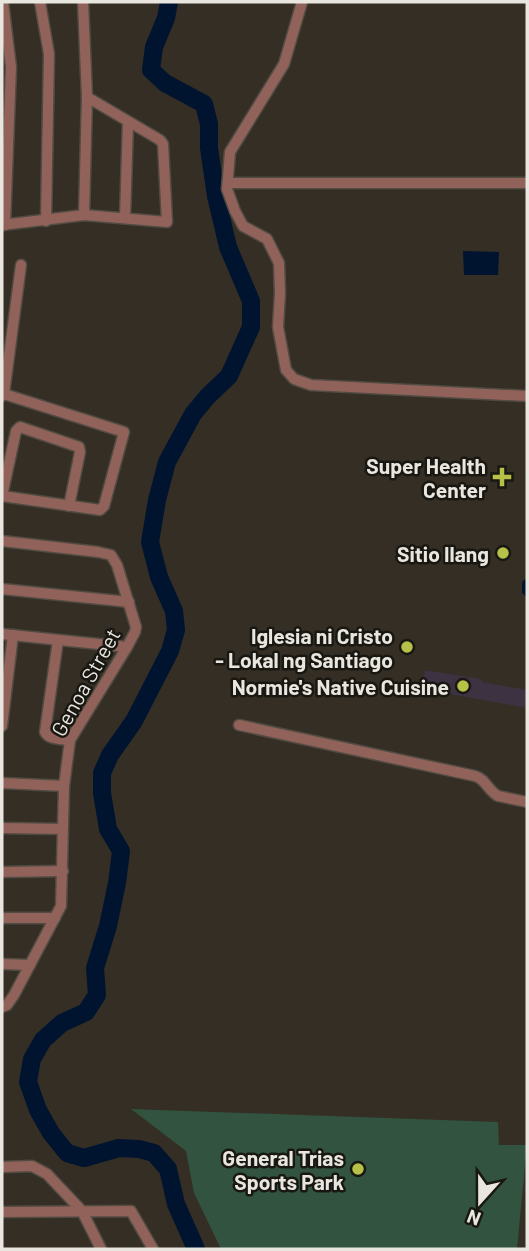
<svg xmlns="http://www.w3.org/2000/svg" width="529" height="1251" viewBox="0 0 529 1251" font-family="Barlow,sans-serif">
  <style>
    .commercial { fill: #3d3241 }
    .green { fill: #31533f }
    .water { fill: #001430 }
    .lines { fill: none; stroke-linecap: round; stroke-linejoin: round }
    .canal { stroke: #001430; stroke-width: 10 }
    .river { stroke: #001430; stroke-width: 18 }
    .street-casing { stroke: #514b42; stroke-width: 13 }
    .street { stroke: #916259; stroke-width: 10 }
    .poi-dot { fill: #b7c148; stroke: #191712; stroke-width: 2.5 }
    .labels { text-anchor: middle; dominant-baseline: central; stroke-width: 5; stroke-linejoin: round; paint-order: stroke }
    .poi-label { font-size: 21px; font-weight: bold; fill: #e9e6df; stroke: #191712; text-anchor: end }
    .street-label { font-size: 21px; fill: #e9e6df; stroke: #191712 }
  </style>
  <rect width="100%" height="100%" fill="#342e24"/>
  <!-- commercial -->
  <path class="commercial" d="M425 670 480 679 483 682 527 690V708L422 689Z"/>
  <!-- green -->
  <path class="green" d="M131 1109 498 1122 499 1145H527L517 1249H221L194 1193 186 1151Z"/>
  <!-- water -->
  <path class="water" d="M463 251 499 252 498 275H464Z"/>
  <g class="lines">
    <!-- canal -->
    <path class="canal" d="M527 584V591"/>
    <!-- river -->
    <path class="river" d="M169 2 166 18 154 47 151 70 165 83 204 104 209 124V148L216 196 228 247 251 301V327L229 376 208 396 193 414 167 462 157 500 150 542 159 577 174 611 176 630 170 651 134 721 110 755 102 773V793L108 829 121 851 117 883 108 926 95 968 97 995 86 1012 62 1023 43 1040 32 1059 28 1082 38 1110 51 1133 67 1153 84 1158 119 1148 139 1149 154 1153 168 1169 176 1204 196 1249"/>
    <defs>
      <g id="street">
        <path d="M3 2 11 67 5 225"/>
        <path d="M40 2 49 54 46 221"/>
        <path d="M302 2 284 64 230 152 227 189 235 211 243 226 267 239 279 263 280 293 278 327 286 370 294 379 311 385 527 396"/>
        <path d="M228 183H527"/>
        <path d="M84 215 87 97"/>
        <path d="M125 218 128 122"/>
        <path d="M2 225 84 215 167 222 163 144 160 140 87 97 83 2"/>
        <path d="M2 396 4 394 21 265"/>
        <path d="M2 496 100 510 104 506 124 432 4 394"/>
        <path d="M2 496 16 431 20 427 79 447 80 452 69 506"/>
        <path d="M2 541 98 552 111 555 117 565 136 627 135 632 127 647 70 740 64 786 61 906 14 995 7 1005 2 1007"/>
        <path d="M2 589 129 602"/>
        <path d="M2 634 127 647"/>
        <path d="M58 640 45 732C49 740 62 739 70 740"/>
        <path d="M239 725 475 776C486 779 488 791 498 796L527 802"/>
        <path d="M2 726 13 635"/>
        <path d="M2 783 64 786"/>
        <path d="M2 828 62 829"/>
        <path d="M2 872 63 871"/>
        <path d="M2 918H55"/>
        <path d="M2 964 30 965"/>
        <path d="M2 1167 32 1166 47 1174 82 1211 101 1249"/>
        <path d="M2 1212 131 1211 153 1249"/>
      </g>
    </defs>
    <!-- street casing -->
    <use href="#street" class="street-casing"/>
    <!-- street -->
    <use href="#street" class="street"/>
  </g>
  <!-- markers -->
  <g class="poi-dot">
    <path d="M498.5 466.5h7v7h7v7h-7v7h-7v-7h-7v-7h7z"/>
    <circle cx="503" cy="553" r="7"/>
    <circle cx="407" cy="647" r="7"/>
    <circle cx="463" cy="686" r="7"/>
    <circle cx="358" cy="1169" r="7"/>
  </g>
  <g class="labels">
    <!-- poi labels -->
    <g class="poi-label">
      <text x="486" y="465">Super Health<tspan x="486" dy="24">Center</tspan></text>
      <text x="489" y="553">Sitio Ilang</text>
      <text x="393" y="635">Iglesia ni Cristo<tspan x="393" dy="24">- Lokal ng Santiago</tspan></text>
      <text x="449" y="686">Normie's Native Cuisine</text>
      <text x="344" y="1157">General Trias<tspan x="344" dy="24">Sports Park</tspan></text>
    </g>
    <!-- street labels -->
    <g class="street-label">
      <text transform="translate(85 682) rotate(-61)">Genoa Street</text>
    </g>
  </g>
  <!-- border -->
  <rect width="529" height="1251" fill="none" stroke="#e9e6df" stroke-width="7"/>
  <!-- north arrow -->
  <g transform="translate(480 1202) rotate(201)" stroke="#191712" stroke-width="5" paint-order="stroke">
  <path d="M0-5L12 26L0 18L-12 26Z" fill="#e9e6df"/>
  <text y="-10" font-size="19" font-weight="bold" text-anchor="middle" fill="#e9e6df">N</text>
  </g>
</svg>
